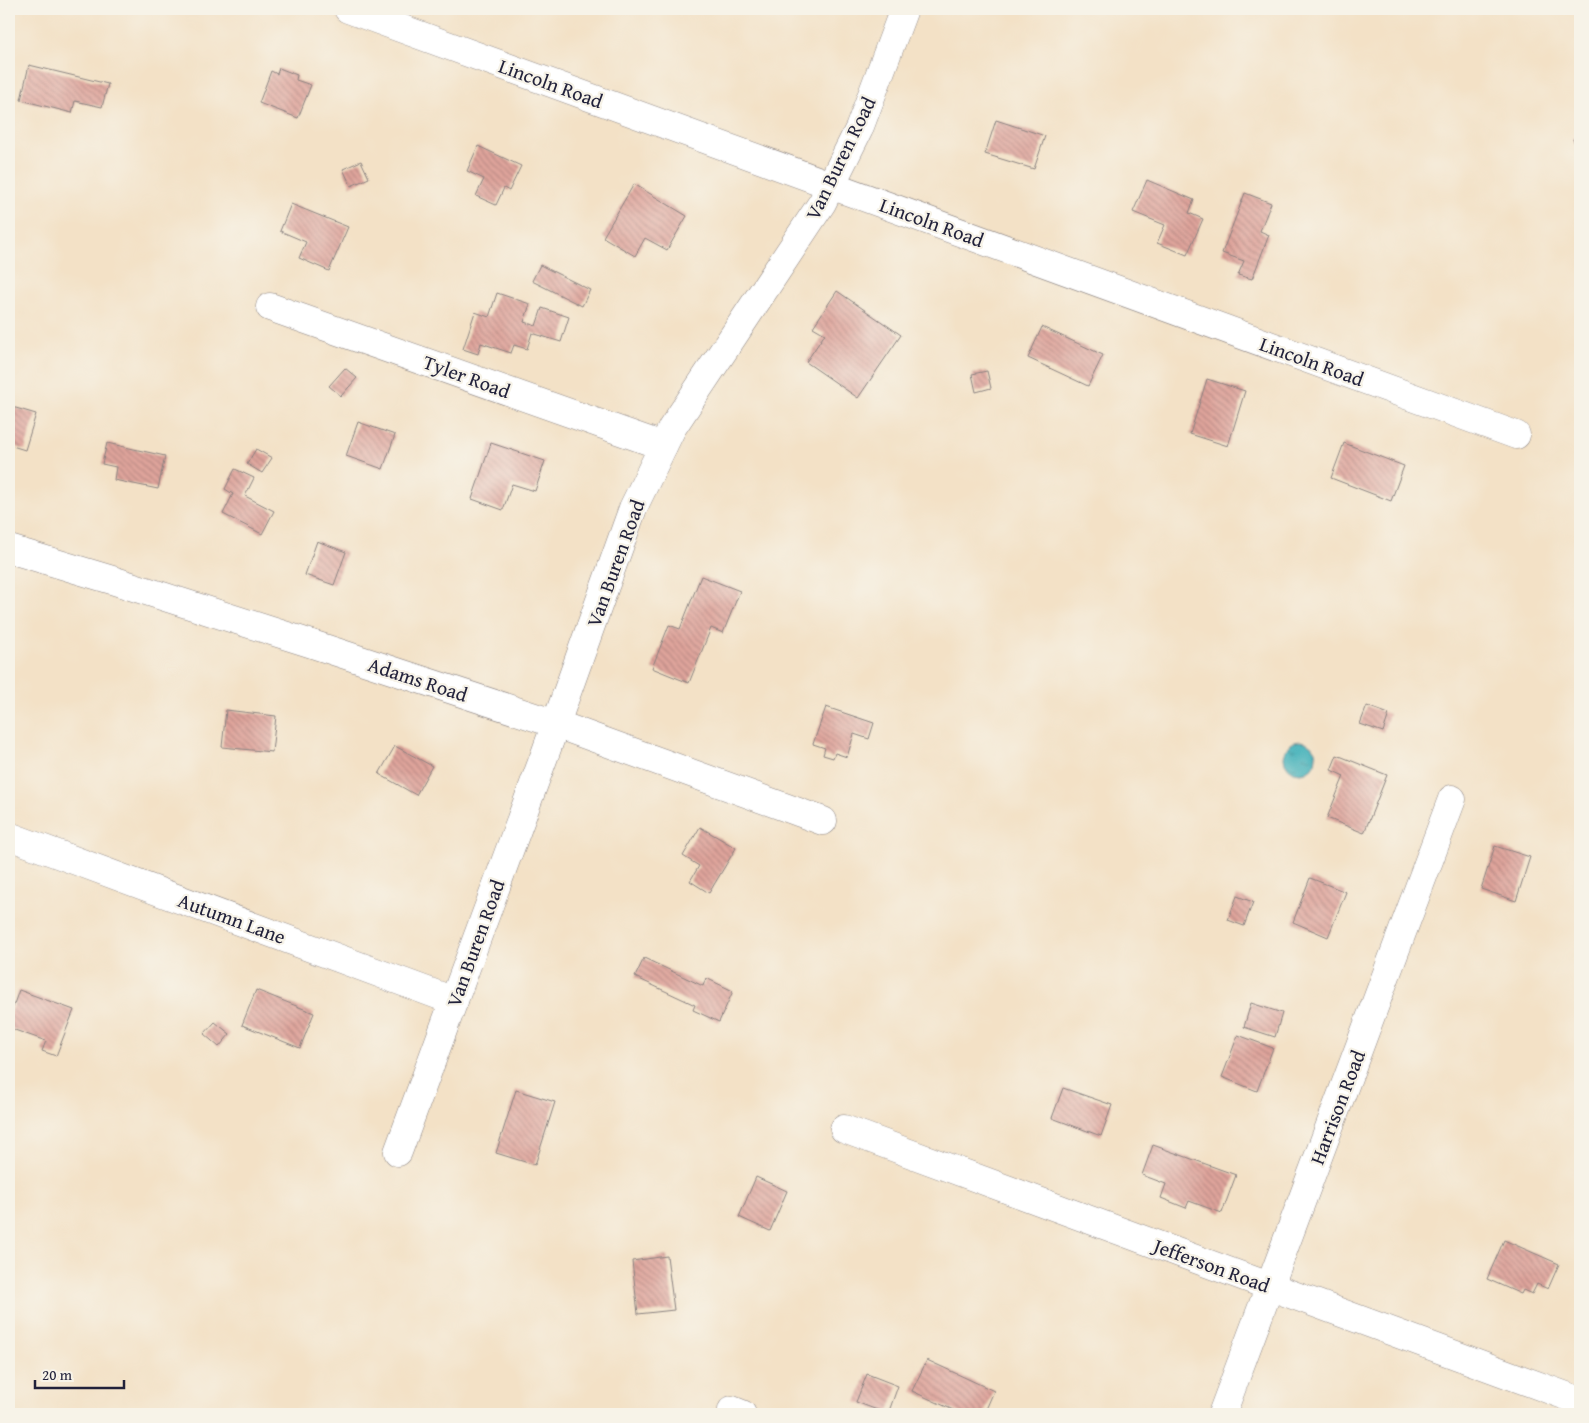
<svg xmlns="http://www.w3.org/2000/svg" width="1589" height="1423" viewBox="0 0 1589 1423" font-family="'Gentium Book Plus',serif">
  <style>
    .water { fill: url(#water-ripples); stroke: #31697a }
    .building { fill: url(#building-back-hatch) }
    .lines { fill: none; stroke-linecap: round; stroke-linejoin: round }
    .street-casing { stroke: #8a8280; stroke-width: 29 }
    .street { stroke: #fff; stroke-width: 28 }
    .labels { text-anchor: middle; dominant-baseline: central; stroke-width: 4.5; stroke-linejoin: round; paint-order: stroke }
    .street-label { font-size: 20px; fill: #22223b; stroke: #f7f3e8 }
  </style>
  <defs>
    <pattern id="water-ripples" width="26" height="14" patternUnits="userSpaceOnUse" patternTransform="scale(1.25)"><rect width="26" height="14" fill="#40b0b9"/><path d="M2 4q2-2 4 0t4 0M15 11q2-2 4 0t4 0" fill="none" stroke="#358f98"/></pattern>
    <pattern id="building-back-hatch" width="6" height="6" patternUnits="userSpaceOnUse" patternTransform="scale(1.25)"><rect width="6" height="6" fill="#dfa49b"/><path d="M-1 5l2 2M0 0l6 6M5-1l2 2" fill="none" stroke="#b48580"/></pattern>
  </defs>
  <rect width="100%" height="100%" fill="#f7f3e8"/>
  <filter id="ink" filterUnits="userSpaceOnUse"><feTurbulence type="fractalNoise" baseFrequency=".02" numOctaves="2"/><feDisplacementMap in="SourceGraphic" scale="10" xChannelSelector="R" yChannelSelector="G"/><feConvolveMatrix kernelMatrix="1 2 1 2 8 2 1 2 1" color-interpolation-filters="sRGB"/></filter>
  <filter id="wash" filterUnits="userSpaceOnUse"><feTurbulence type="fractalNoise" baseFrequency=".0096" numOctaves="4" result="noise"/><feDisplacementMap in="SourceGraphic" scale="20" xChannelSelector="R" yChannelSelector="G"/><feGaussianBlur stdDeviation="1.12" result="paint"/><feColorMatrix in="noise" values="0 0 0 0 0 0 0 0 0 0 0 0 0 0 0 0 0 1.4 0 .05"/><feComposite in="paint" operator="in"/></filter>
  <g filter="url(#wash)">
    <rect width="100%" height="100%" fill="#f3e1c6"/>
    <!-- water -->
    <circle class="water" cx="1300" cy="757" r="16"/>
    <g id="blocks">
      <!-- building -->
      <g class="building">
        <path d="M29 65 108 84 102 107 75 101 72 113 21 100Z"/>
        <path d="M279 68 297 75 296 80 311 85 298 118 259 103 271 71 277 74Z"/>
        <path d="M996 120 1045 136 1034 169 985 154Z"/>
        <path d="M1580 136V154L1573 139Z"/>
        <path d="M478 146 521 166 509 191 504 188 496 205 476 196 484 179 467 171Z"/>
        <path d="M361 161 369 178 351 186 343 169Z"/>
        <path d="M1147 180 1194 200 1189 213 1203 219 1187 255 1157 243 1165 225 1133 212Z"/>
        <path d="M634 184 687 216 667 250 645 238 635 256 603 237Z"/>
        <path d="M1245 193 1271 203 1260 231 1269 235 1252 279 1238 275 1244 261 1222 253Z"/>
        <path d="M291 204 348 227 329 271 299 258 306 242 280 231Z"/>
        <path d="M540 265 590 290 582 306 532 281Z"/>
        <path d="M837 291 901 335 858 398 806 362 825 334 813 327Z"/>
        <path d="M497 293 530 304 524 322 536 326 542 308 569 317 561 342 532 333 527 349 514 345 511 353 481 343 478 354 463 349 475 312 489 317Z"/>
        <path d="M1042 327 1103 355 1088 386 1028 358Z"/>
        <path d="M345 368 357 378 341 396 329 386Z"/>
        <path d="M987 371 991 388 976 392 972 374Z"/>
        <path d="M1207 379 1245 391 1228 446 1190 434Z"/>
        <path d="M9 406 36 414 25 450 9 445Z"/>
        <path d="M358 422 395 435 383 469 346 456Z"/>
        <path d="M107 443 165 456 158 489 114 480 116 467 102 464Z"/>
        <path d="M491 443 545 461 535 491 512 484 503 510 472 499Z"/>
        <path d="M1344 443 1404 466 1391 501 1331 478Z"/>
        <path d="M256 449 272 458 262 473 247 464Z"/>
        <path d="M235 469 254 478 245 496 274 511 262 534 223 514 233 494 225 489Z"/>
        <path d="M317 541 346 552 334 585 305 575Z"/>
        <path d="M701 576 740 591 723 633 711 628 689 683 652 668 669 625 680 629Z"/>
        <path d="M1367 706 1389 714 1383 732 1360 724Z"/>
        <path d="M826 707 874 723 869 739 854 734 847 757 835 753 833 758 823 755 825 748 813 744Z"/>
        <path d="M226 710 276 716 272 752 222 747Z"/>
        <path d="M395 746 432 766 416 795 379 774Z"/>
        <path d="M1337 755 1387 775 1364 833 1327 818 1344 776 1331 770Z"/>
        <path d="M700 827 736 848 709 893 690 881 699 866 683 856Z"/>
        <path d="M1495 846 1530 857 1516 901 1481 889Z"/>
        <path d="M1310 878 1346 892 1328 937 1293 922Z"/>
        <path d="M1237 896 1253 902 1244 926 1228 920Z"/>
        <path d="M644 958 703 986 706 978 733 991 719 1022 693 1010 695 1005 635 977Z"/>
        <path d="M19 990 74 1010 56 1056 42 1051 46 1041 9 1028V1018Z"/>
        <path d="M256 990 314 1013 300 1048 242 1025Z"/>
        <path d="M1251 1003 1282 1013 1275 1037 1244 1027Z"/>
        <path d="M215 1022 230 1034 219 1047 204 1034Z"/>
        <path d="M1238 1035 1273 1048 1257 1091 1222 1077Z"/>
        <path d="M1063 1088 1112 1105 1101 1136 1052 1118Z"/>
        <path d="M516 1090 555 1102 535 1165 496 1153Z"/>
        <path d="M1153 1145 1236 1175 1222 1213 1189 1201 1186 1208 1161 1198 1166 1184 1142 1175Z"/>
        <path d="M756 1177 787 1191 770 1231 739 1217Z"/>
        <path d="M1504 1240 1559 1264 1548 1289 1537 1284 1532 1294 1523 1290 1521 1294 1487 1279Z"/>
        <path d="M667 1256 674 1310 638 1314 632 1261Z"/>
        <path d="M927 1360 994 1391 984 1414H962L912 1391Z"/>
        <path d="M867 1374 898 1386 888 1414 856 1402Z"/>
      </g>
    </g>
  </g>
  <g filter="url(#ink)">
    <use href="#blocks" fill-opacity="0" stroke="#8a8280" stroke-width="1"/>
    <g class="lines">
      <defs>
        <g id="street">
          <path d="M348 9 1516 435"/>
          <path d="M270 307 663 446"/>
          <path d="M9 549 112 580 306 642 556 724 823 821"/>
          <path d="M9 836 454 1001"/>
          <path d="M844 1129 1580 1401"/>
          <path d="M398 1152 545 754 633 508 672 428 822 203 859 129 904 9"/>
          <path d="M732 1410 742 1414"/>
          <path d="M1222 1414 1452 799"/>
        </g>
      </defs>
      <!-- street casing -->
      <use href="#street" class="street-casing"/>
      <!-- street -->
      <use href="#street" class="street"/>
    </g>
  </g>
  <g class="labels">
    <!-- street labels -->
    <g class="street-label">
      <text transform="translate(551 83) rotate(20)">Lincoln Road</text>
      <text transform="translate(840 158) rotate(-64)">Van Buren Road</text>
      <text transform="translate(932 222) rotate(20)">Lincoln Road</text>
      <text transform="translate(1312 361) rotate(20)">Lincoln Road</text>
      <text transform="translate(467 376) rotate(20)">Tyler Road</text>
      <text transform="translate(615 563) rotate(-70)">Van Buren Road</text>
      <text transform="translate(418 679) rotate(18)">Adams Road</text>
      <text transform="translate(232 918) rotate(20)">Autumn Lane</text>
      <text transform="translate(475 943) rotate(-70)">Van Buren Road</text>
      <text transform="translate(1337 1107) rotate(-69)">Harrison Road</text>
      <text transform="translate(1212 1265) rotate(20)">Jefferson Road</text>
    </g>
  </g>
  <!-- margin -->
  <rect width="1589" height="1423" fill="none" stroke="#f7f3e8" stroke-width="30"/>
  <!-- scale -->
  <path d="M35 1380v8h89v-8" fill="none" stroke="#22223b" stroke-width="2.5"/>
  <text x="42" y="1380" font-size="15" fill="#22223b" stroke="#f7f3e8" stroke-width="4" paint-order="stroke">20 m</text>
</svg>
